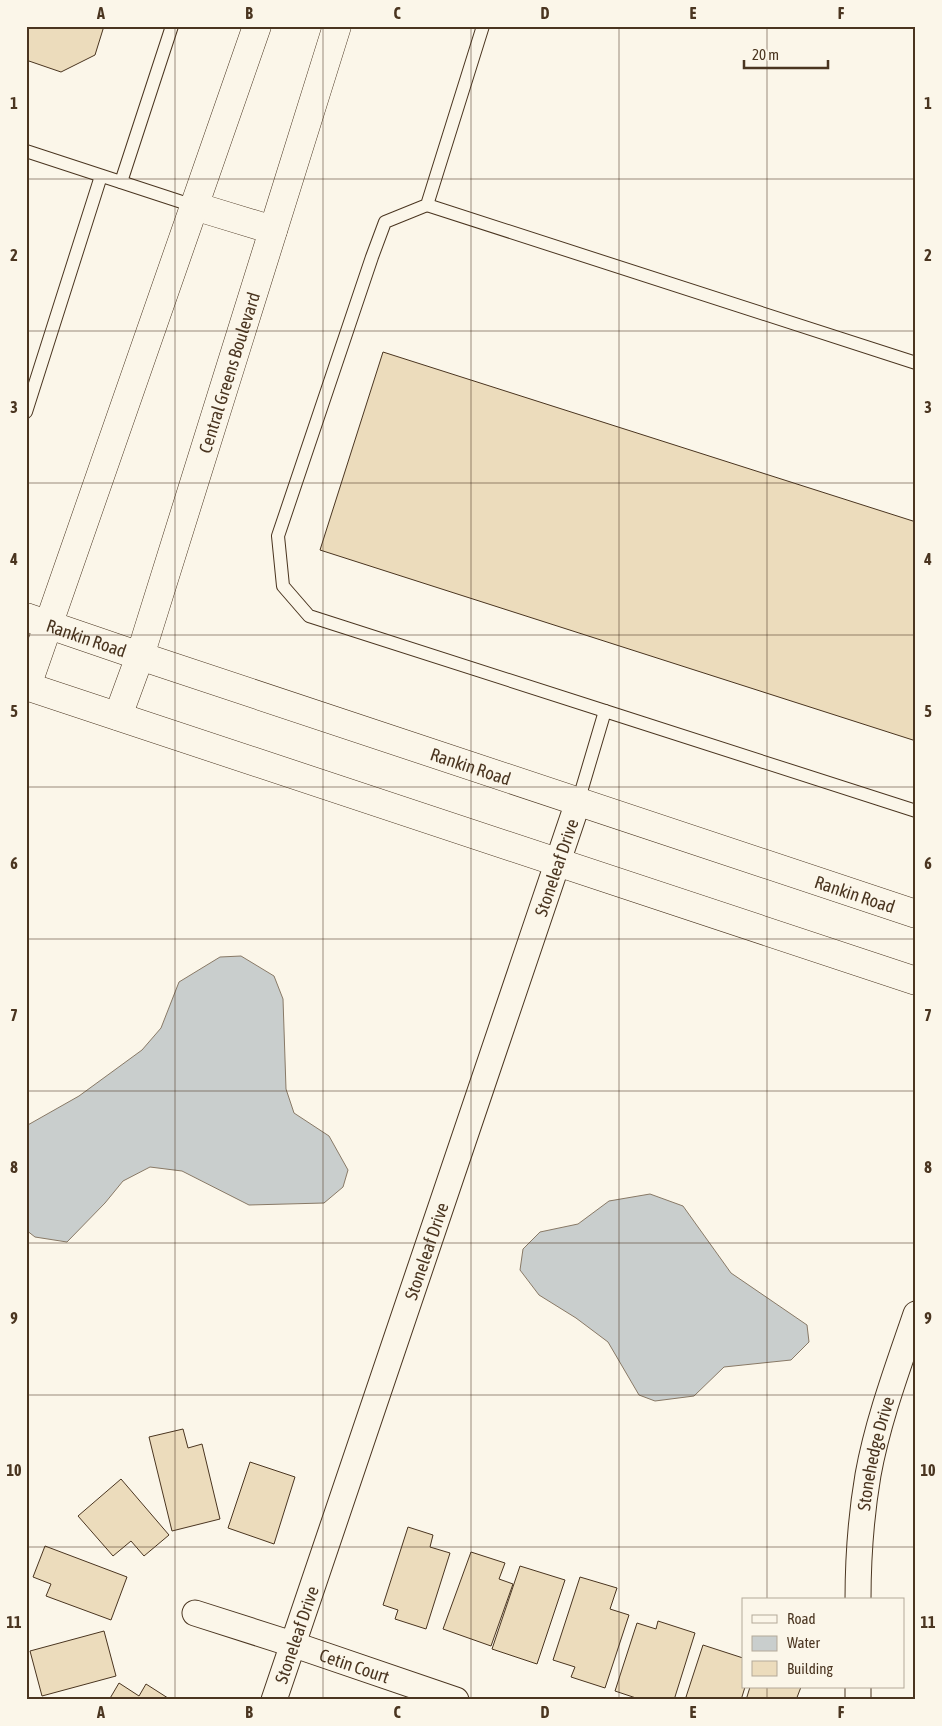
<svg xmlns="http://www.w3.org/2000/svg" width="942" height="1726" viewBox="0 0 942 1726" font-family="'Asap Condensed',sans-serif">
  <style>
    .water { fill: #c9cecd; stroke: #887966 }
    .building { fill: #ecdcbc; stroke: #4a3520 }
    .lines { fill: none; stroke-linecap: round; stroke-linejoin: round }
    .lane-casing { stroke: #4a3520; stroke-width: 14 }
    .street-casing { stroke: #4a3520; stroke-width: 27 }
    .secondary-casing { stroke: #4a3520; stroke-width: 29 }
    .lane { stroke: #fbf6e9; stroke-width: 12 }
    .street { stroke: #fbf6e9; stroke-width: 25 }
    .secondary { stroke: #fbf6e9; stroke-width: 28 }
    .grid { fill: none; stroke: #4a3520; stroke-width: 1; stroke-opacity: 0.55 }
    .labels { text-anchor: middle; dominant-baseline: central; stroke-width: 4; stroke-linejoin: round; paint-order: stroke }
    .street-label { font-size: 18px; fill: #4a3520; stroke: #fbf6e9 }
    .neatline { fill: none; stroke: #4a3520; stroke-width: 2 }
    .grid-label { font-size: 16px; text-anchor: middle; font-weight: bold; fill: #4a3520 }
  </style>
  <rect width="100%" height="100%" fill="#fbf6e9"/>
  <!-- water -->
  <g class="water">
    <path d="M241 956 274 976 283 999 286 1089 294 1113 329 1136 348 1170 343 1187 324 1203 249 1205 182 1171 150 1167 123 1181 105 1203 67 1242 35 1237 26 1230V1126L79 1096 142 1050 161 1028 179 982 220 957Z"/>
    <path d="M650 1194 683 1206 731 1273 807 1325 809 1342 791 1360 724 1367 694 1396 655 1401 639 1395 608 1342 576 1318 539 1295 520 1270 523 1249 540 1232 578 1224 609 1201Z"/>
  </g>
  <!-- building -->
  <g class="building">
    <path d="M26 26H104L95 55 61 72 26 60Z"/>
    <path d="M383 352 916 522V741L320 550Z"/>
    <path d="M183 1429 188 1448 202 1444 220 1519 172 1531 149 1437Z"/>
    <path d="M250 1462 295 1477 274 1544 228 1528Z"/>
    <path d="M121 1479 169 1535 144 1556 131 1541 113 1556 78 1516Z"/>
    <path d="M408 1527 433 1535 430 1547 450 1553 426 1629 395 1619 398 1610 383 1605Z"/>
    <path d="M45 1546 127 1577 111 1620 46 1596 51 1584 33 1577Z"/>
    <path d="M471 1552 505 1563 499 1579 513 1584 491 1646 443 1629Z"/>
    <path d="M520 1566 565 1580 537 1664 492 1649Z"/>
    <path d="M580 1577 617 1588 610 1609 629 1615 605 1688 571 1677 575 1667 553 1660Z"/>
    <path d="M658 1621 695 1633 674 1700H642L615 1691 637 1623 656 1629Z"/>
    <path d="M104 1631 116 1676 42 1696 30 1651Z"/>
    <path d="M703 1645 743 1658V1687H745L741 1700H695L686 1697Z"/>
    <path d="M119 1683 139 1696 146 1684 171 1700H109Z"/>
    <path d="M750 1687H801L796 1700H746Z"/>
  </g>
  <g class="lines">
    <defs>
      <g id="lane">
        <path d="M483 26 427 205 385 222 372 257 278 536 283 586 309 616 605 711"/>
        <path d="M26 151 194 206"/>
        <path d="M121 182 172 26"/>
        <path d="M427 205 916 363"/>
        <path d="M26 412 101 176"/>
        <path d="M578 802 605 711 916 811"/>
      </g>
      <g id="street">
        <path id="s1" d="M858 1600C858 1558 861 1516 868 1475 878 1420 898 1367 916 1314"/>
        <path id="s2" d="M195 1613 292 1644 456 1700"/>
        <path d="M858 1687V1700"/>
        <path id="s3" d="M274 1700 578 802"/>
      </g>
      <g id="secondary">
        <path d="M194 206 273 230"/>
        <path id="s4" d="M26 617 140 656 916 914"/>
        <path d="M26 686 916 981"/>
        <path d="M27 686 257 26"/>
        <path id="s5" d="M118 716 140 656 337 26"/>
      </g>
    </defs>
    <!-- lane casing -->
    <use href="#lane" class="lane-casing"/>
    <!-- street casing -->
    <use href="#street" class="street-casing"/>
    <!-- secondary casing -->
    <use href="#secondary" class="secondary-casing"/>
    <!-- lane -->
    <use href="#lane" class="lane"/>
    <!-- street -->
    <use href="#street" class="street"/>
    <!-- secondary -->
    <use href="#secondary" class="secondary"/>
  </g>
  <!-- grid -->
  <path class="grid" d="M175 26V1700M323 26V1700M471 26V1700M619 26V1700M767 26V1600M26 179H916M26 331H916M26 483H916M26 635H916M26 787H916M26 939H916M26 1091H916M26 1243H916M26 1395H916M26 1547H916M767 1687V1700"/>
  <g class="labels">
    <!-- street labels -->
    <g class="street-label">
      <text stroke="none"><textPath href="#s5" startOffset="361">Central Greens Boulevard</textPath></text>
      <text stroke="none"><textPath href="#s4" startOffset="64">Rankin Road</textPath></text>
      <text stroke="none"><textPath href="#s4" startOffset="469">Rankin Road</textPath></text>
      <text stroke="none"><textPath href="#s3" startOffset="879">Stoneleaf Drive</textPath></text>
      <text stroke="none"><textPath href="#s4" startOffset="874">Rankin Road</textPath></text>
      <text stroke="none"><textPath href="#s3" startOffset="474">Stoneleaf Drive</textPath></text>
      <text stroke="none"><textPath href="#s1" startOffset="148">Stonehedge Drive</textPath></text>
      <text stroke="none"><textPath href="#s3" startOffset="69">Stoneleaf Drive</textPath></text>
      <text stroke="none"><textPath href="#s2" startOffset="168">Cetin Court</textPath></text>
    </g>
  </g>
  <!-- border -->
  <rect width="942" height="1726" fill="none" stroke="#fbf6e9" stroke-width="55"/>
  <!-- legend -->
  <rect x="742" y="1598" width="162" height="90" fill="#fbf6e9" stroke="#b4a999"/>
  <rect x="752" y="1615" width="25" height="8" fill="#fbf6e9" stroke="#b4a999"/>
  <text x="787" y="1624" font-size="15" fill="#4a3520">Road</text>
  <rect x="752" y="1636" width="25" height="15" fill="#c9cecd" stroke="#b4a999"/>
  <text x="787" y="1648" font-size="15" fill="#4a3520">Water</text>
  <rect x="752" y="1661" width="25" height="15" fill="#ecdcbc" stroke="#b4a999"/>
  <text x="787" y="1674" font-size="15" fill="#4a3520">Building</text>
  <!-- scale -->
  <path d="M744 60v8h84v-8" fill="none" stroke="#4a3520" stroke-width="2.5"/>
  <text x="752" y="60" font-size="15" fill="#4a3520" stroke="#fbf6e9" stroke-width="4" paint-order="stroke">20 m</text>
  <rect x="28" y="28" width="886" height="1670" class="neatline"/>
  <g class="grid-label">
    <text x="101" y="19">A</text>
    <text x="249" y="19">B</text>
    <text x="397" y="19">C</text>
    <text x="545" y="19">D</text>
    <text x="693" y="19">E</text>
    <text x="841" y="19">F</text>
    <text x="14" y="109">1</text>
    <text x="928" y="109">1</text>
    <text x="14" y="261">2</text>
    <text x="928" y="261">2</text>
    <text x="14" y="413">3</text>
    <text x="928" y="413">3</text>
    <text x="14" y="565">4</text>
    <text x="928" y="565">4</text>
    <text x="14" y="717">5</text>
    <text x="928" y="717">5</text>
    <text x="14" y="869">6</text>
    <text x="928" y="869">6</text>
    <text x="14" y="1021">7</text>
    <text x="928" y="1021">7</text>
    <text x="14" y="1173">8</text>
    <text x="928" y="1173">8</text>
    <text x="14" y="1324">9</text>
    <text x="928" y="1324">9</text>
    <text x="14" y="1476">10</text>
    <text x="928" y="1476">10</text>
    <text x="14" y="1628">11</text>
    <text x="928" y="1628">11</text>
    <text x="101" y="1718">A</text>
    <text x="249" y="1718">B</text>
    <text x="397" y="1718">C</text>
    <text x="545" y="1718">D</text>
    <text x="693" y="1718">E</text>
    <text x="841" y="1718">F</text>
  </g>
</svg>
